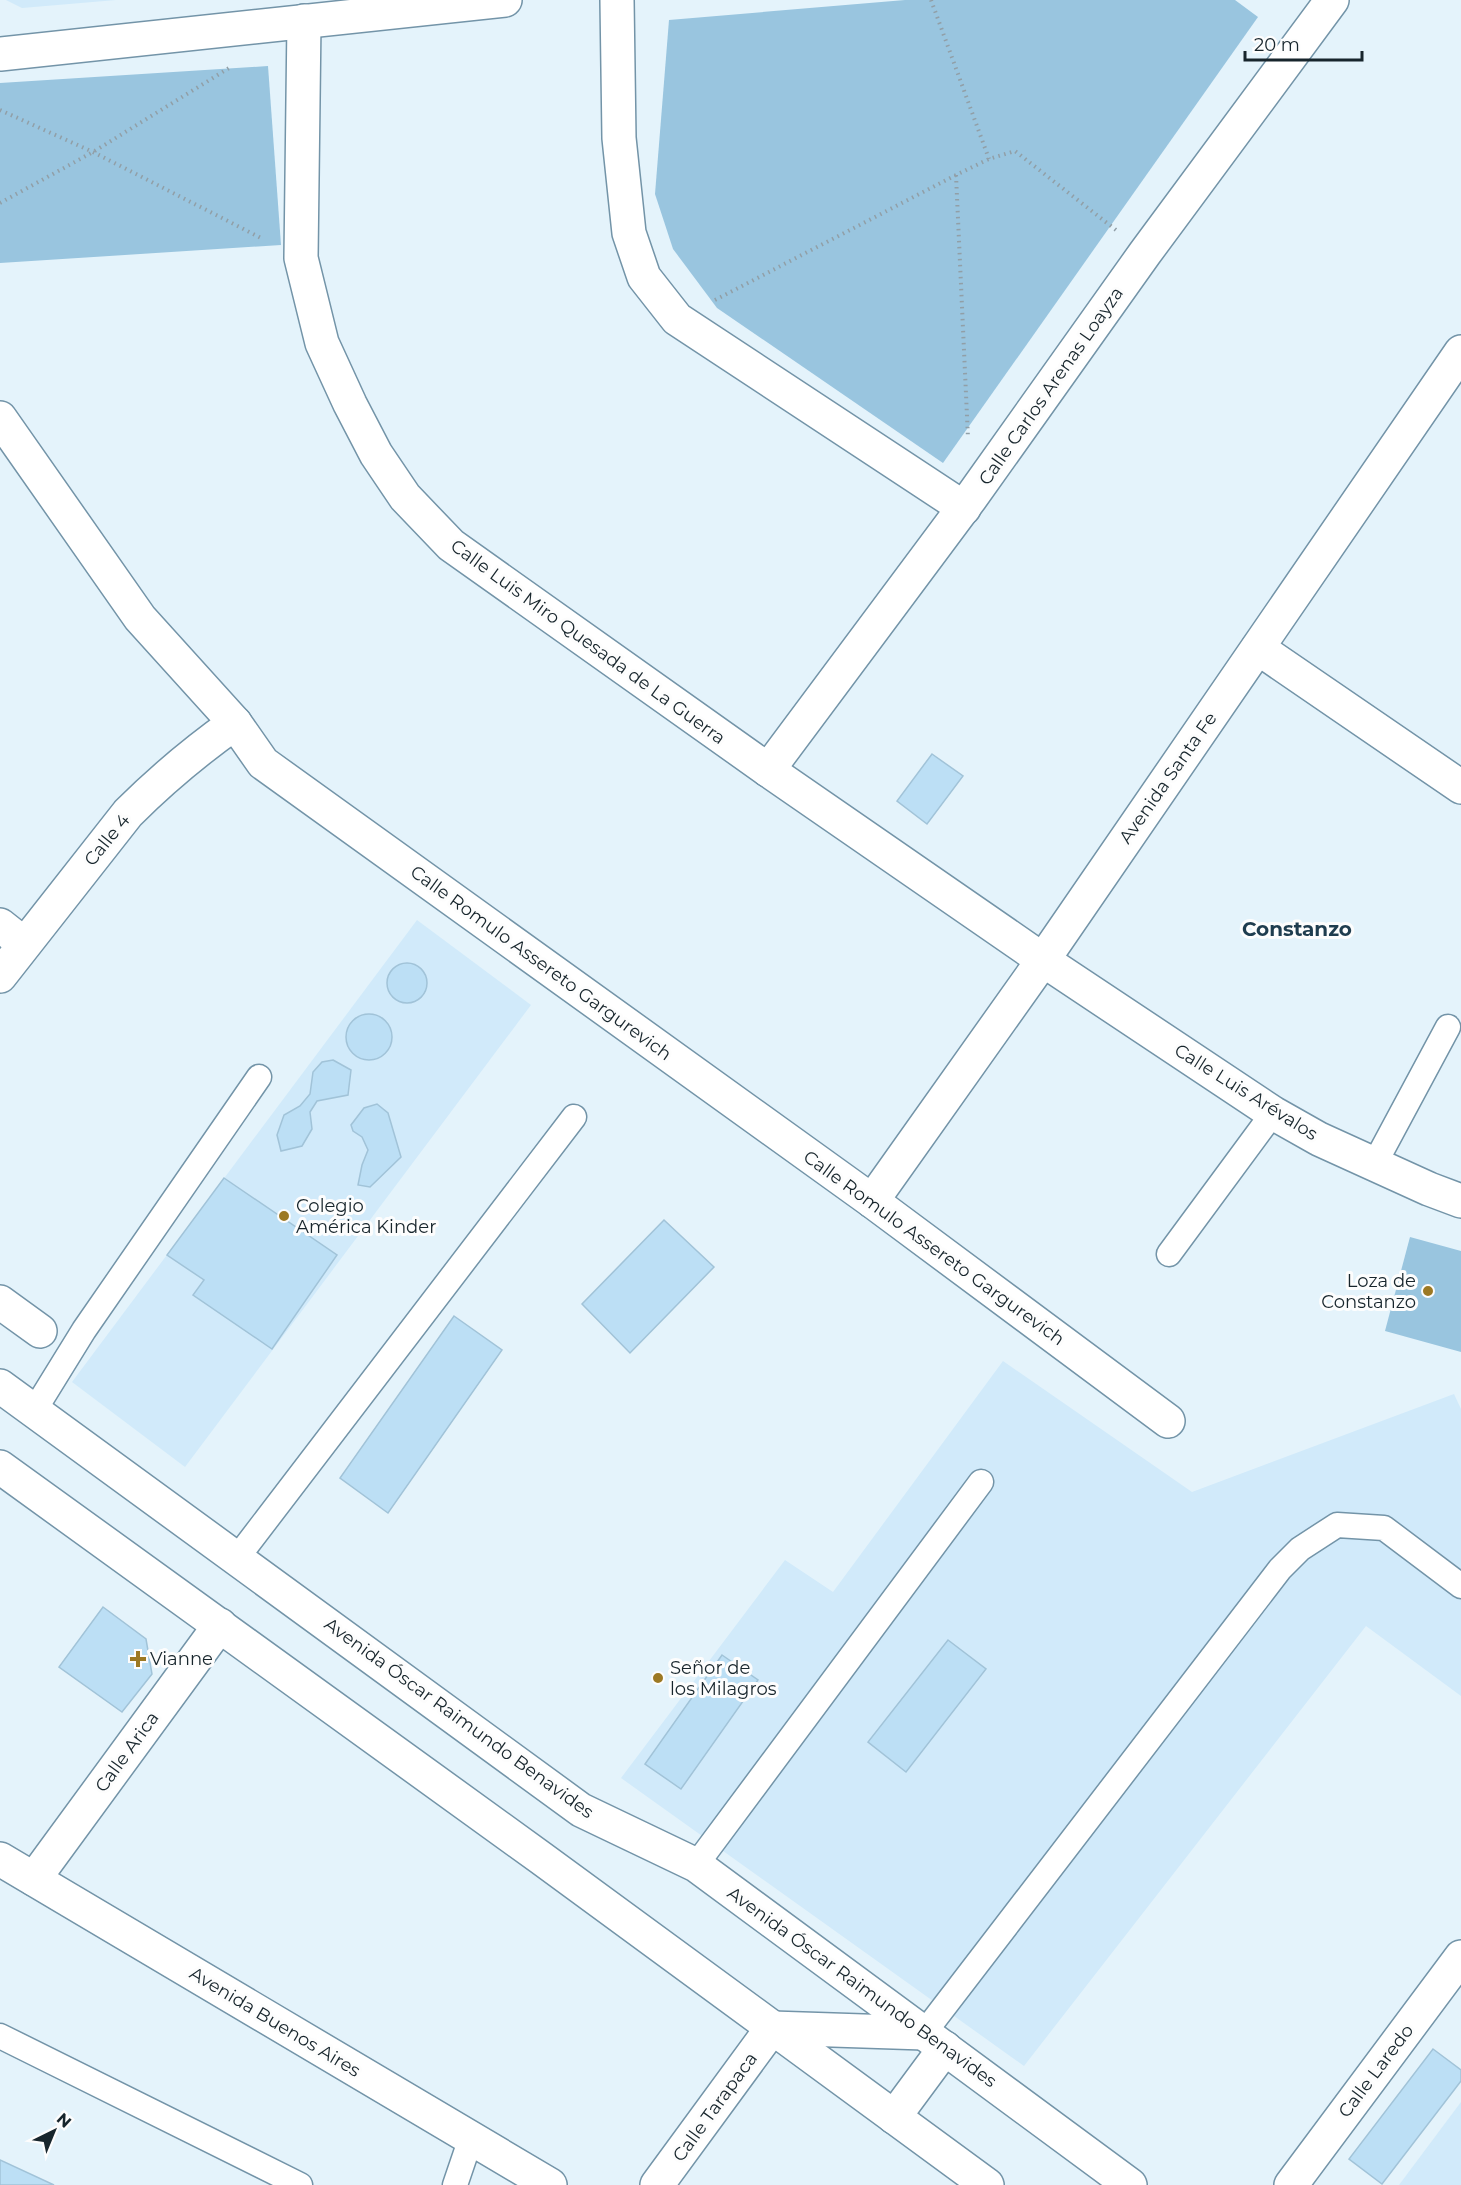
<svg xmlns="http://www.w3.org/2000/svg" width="1461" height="2185" viewBox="0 0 1461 2185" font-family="Montserrat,sans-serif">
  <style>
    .built { fill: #d1eafa }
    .green { fill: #99c5df }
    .building { fill: #bcdff5; stroke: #a1c3d8; stroke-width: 1.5 }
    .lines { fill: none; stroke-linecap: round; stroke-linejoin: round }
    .service-casing { stroke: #7394a8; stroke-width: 27 }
    .minor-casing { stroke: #7394a8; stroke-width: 36 }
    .secondary-casing { stroke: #7394a8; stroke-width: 36 }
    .primary-casing { stroke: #7394a8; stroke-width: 36 }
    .path { stroke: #919fa7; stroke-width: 4; stroke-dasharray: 1.5 4.5; stroke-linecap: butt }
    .service { stroke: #fff; stroke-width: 24 }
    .minor { stroke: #fff; stroke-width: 33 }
    .secondary { stroke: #fff; stroke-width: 33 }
    .primary { stroke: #fff; stroke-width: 33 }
    .poi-dot { fill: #9c7924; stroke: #fdfdfd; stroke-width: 2 }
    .labels { text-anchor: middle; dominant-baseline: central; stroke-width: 6; stroke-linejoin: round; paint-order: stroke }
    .street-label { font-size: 18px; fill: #17252c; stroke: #fdfdfd }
    .poi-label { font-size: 18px; fill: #17252c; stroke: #fdfdfd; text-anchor: start }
    .neighbourhood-label { font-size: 20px; font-weight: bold; fill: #1f3d4f; stroke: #fdfdfd }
  </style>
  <rect width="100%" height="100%" fill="#e4f3fb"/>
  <!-- built -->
  <g class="built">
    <path d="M6 0H116L22 8Z"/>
    <path d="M417 920 531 1005 185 1467 72 1382Z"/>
    <path d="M1003 1361 1192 1492 1454 1394 1461 1409V1696L1366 1626 1024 2066 621 1778 785 1560 833 1592Z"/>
    <path d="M1461 2102V2185H1399Z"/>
  </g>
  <!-- green -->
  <g class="green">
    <path d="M905 0H1235L1258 17 943 463 717 308 673 249 655 194 669 20Z"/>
    <path d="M268 66 281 245 0 263V83Z"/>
    <path d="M1410 1237 1461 1251V1352L1385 1331Z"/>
  </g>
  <!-- building -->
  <g class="building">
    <path d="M932 754 963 776 927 824 897 801Z"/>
    <circle cx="407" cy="983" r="20"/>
    <circle cx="369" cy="1037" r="23"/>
    <path d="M333 1060 351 1070 348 1095 317 1101 310 1112 312 1129 302 1146 281 1151 277 1135 284 1115 300 1106 310 1094 313 1072 322 1062Z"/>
    <path d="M377 1104 388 1113 401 1157 370 1187 358 1185 362 1165 368 1150 362 1137 353 1131 351 1125 364 1108Z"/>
    <path d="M224 1178 337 1255 272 1349 193 1295 204 1280 167 1255Z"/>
    <path d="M664 1220 714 1267 630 1353 582 1304Z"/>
    <path d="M454 1316 502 1350 388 1513 340 1478Z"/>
    <path d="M103 1607 146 1639 152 1674 122 1712 59 1667Z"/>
    <path d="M948 1640 986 1669 906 1772 868 1742Z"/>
    <path d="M722 1655 758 1680 681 1789 645 1764Z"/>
    <path d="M1433 2049 1461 2070V2081L1382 2184 1349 2159Z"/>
    <path d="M0 2160 54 2185H0Z"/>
  </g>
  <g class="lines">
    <defs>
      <g id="service">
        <path d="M1375 1163 1448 1027"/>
        <path d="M1169 1254 1273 1113"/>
        <path d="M34 1411 84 1330 259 1077"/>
        <path d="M237 1558 574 1117"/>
        <path d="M696 1865 981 1482"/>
        <path d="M924 2033 1280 1569 1300 1549 1337 1525 1384 1528 1461 1586"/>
        <path d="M0 2036 300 2185"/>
        <path d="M455 2185 471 2138"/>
      </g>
      <g id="minor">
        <path d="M617 0 619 138 629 233 644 277 677 319 964 508"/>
        <path d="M304 21 301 258 322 343 350 404 376 454 405 497 451 545 768 770 1043 960 1273 1113 1319 1139 1429 1189 1461 1201"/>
        <path d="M0 54 505 0"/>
        <path d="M0 418 140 618 235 723 263 763 872 1201 1168 1421"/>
        <path d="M1258 648 1461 787"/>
        <path d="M768 770 970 499 1145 253 1332 0"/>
        <path d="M0 925 24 944"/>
        <path d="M0 976 128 813C161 780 197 750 235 723"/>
        <path d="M872 1201 1043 960 1461 352"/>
        <path d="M0 1302 40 1331"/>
        <path d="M34 1879 220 1625"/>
        <path d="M657 2185 772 2028"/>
        <path d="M1291 2185 1461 1957"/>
      </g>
      <path id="secondary" d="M0 1859 550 2185"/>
      <g id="primary">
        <path d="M0 1386 581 1810 696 1865 1130 2185"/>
        <path d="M0 1467 541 1858 987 2185"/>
        <path d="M772 2028 924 2033"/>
        <path d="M894 2117 945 2048"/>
      </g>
    </defs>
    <!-- service casing -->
    <use href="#service" class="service-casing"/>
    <!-- minor casing -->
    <use href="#minor" class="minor-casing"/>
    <!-- secondary casing -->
    <use href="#secondary" class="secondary-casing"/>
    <!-- primary casing -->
    <use href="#primary" class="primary-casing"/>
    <!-- path -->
    <g class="path">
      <path d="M931 0 989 159"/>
      <path d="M0 110 93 152 263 239"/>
      <path d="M956 175 968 438"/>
      <path d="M0 203 93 152 229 68"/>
      <path d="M715 300 956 175 989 159 1015 151 1116 230"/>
    </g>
    <!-- service -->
    <use href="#service" class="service"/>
    <!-- minor -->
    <use href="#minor" class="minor"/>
    <!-- secondary -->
    <use href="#secondary" class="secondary"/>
    <!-- primary -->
    <use href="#primary" class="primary"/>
  </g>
  <!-- markers -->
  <g class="poi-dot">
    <circle cx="284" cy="1216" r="6"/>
    <circle cx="1428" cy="1291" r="6"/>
    <path d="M135 1650h6v6h6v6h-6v6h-6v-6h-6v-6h6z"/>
    <circle cx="658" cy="1678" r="6"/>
  </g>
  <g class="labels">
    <!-- street labels -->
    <g class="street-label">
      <text transform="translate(1051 386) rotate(-55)">Calle Carlos Arenas Loayza</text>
      <text transform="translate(588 642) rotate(36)">Calle Luis Miro Quesada de La Guerra</text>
      <text transform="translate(1168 778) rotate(-55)">Avenida Santa Fe</text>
      <text transform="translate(107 840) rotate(-51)">Calle 4</text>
      <text transform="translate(541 963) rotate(36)">Calle Romulo Assereto Gargurevich</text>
      <text transform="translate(1246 1092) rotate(32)">Calle Luis Arévalos</text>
      <text transform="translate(934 1248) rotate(36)">Calle Romulo Assereto Gargurevich</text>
      <text transform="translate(459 1718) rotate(36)">Avenida Óscar Raimundo Benavides</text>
      <text transform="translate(127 1752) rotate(-54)">Calle Arica</text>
      <text transform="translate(862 1987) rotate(36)">Avenida Óscar Raimundo Benavides</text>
      <text transform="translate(275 2022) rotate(31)">Avenida Buenos Aires</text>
      <text transform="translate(1376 2071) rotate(-53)">Calle Laredo</text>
      <text transform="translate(715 2107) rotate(-54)">Calle Tarapaca</text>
    </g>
    <!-- poi labels -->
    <g class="poi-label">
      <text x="296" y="1206">Colegio<tspan x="296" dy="21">América Kinder</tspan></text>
      <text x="1416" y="1281" text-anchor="end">Loza de<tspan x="1416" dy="21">Constanzo</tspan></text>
      <text x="150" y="1659">Vianne</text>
      <text x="670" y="1668">Señor de<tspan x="670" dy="21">los Milagros</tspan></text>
    </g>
    <!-- neighbourhood labels -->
    <g class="neighbourhood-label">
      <text x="1297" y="929">Constanzo</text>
    </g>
  </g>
  <!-- north arrow -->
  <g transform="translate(54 2131) rotate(43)" stroke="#fdfdfd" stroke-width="4.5" paint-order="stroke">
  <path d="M0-4.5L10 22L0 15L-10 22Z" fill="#17252c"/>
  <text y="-9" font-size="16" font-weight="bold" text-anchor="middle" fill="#17252c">N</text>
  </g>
  <!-- scale -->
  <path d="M1245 51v9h117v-9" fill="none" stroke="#17252c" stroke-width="3"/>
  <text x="1254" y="51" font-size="18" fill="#17252c" stroke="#fdfdfd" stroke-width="4.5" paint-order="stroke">20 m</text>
</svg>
